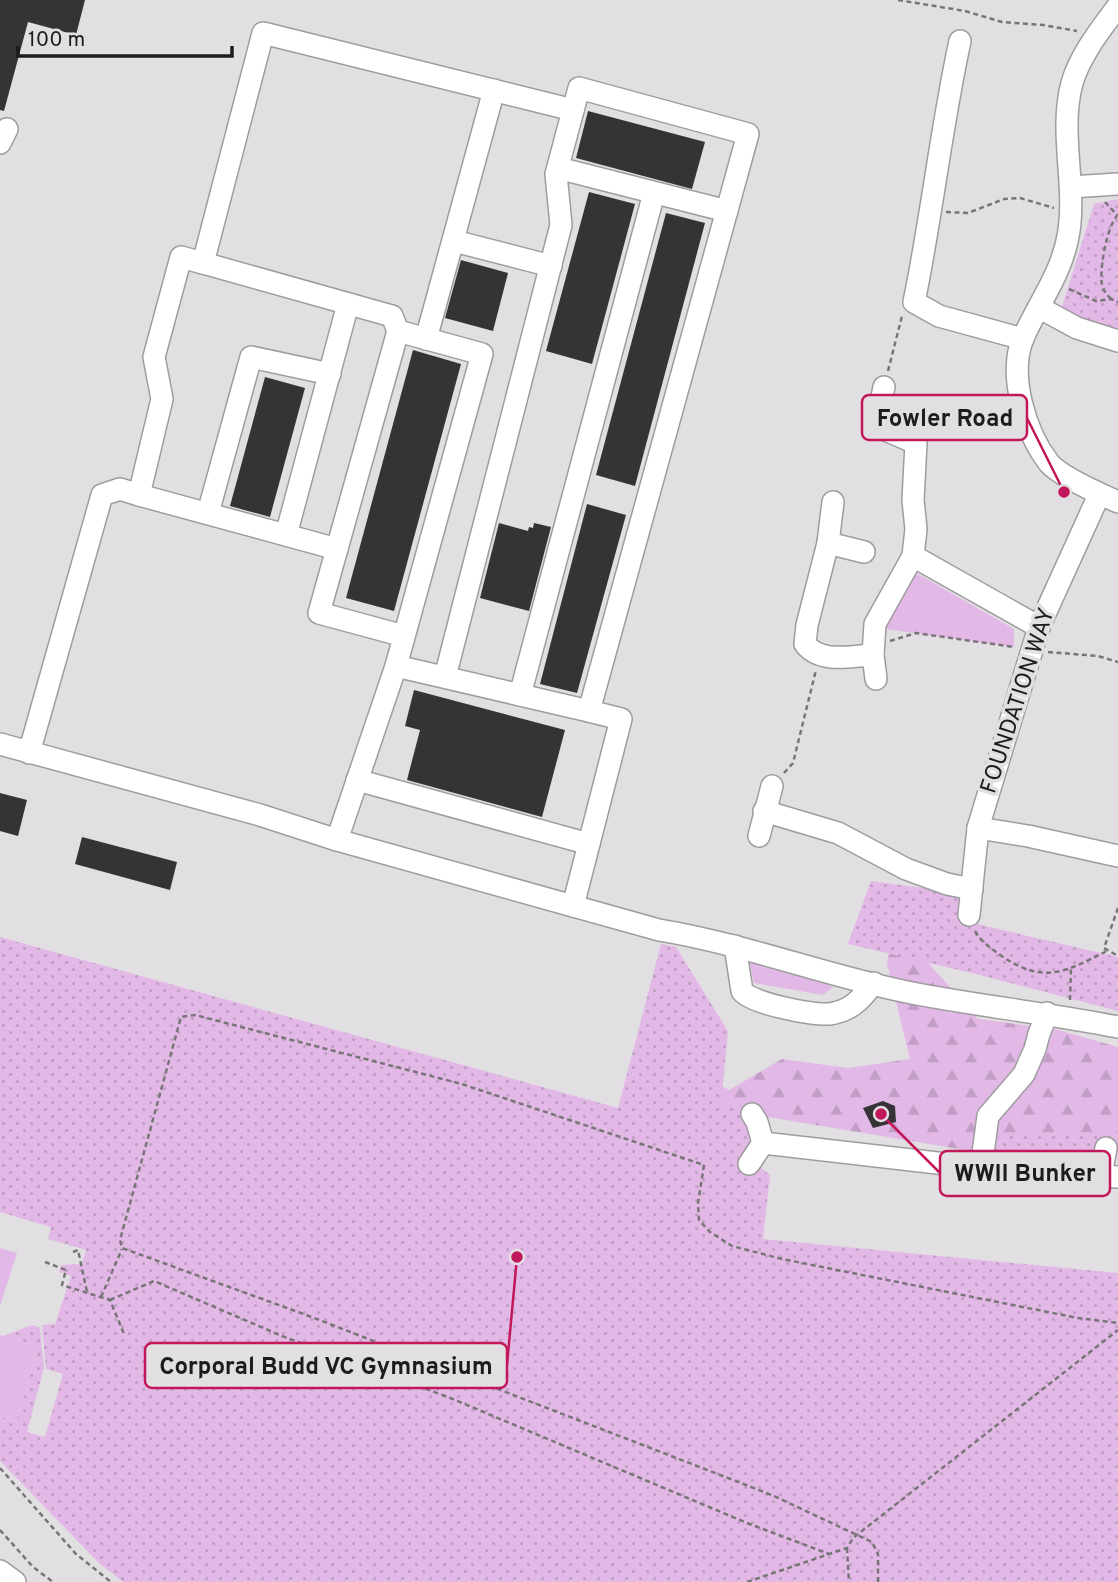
<svg xmlns="http://www.w3.org/2000/svg" width="1118" height="1582" viewBox="0 0 1118 1582" font-family="Overpass,sans-serif">
  <style>
    .grass { fill: #e2b9e6 }
    .forest { fill: url(#forest-firs) }
    .park { fill: url(#park-dots) }
    .building { fill: #353336 }
    .lines { fill: none; stroke-linecap: round; stroke-linejoin: round }
    .minor-casing { stroke: #9f9c9f; stroke-width: 24 }
    .path { stroke: #777577; stroke-width: 2.5; stroke-dasharray: 5 3.5; stroke-linecap: butt }
    .minor { stroke: #fff; stroke-width: 21 }
    .labels { text-anchor: middle; dominant-baseline: central; stroke-width: 7; stroke-linejoin: round; paint-order: stroke }
    .street-label { font-size: 23px; fill: #1d1c1d; stroke: #e2dfe2 }
    .leader { fill: none; stroke: #c2185b; stroke-width: 2.5 }
    .callout-dot { fill: #c2185b; stroke: #e2dfe2; stroke-width: 2.5 }
    .callout { fill: #e2dfe2; stroke: #c2185b; stroke-width: 2.5 }
    .callout-label { font-size: 24px; text-anchor: middle; font-weight: bold; fill: #1d1c1d }
  </style>
  <defs>
    <pattern id="forest-firs" width="22" height="20" patternUnits="userSpaceOnUse" patternTransform="scale(1.75)"><rect width="22" height="20" fill="#e2b9e6"/><path d="M5 1l3.5 6h-7zM16 11l3.5 6h-7z" fill="#c19ec5"/></pattern>
    <pattern id="park-dots" width="8" height="8" patternUnits="userSpaceOnUse" patternTransform="scale(1.75)"><rect width="8" height="8" fill="#e2b9e6"/><path d="M2 2h.1M6 6h.1" fill="none" stroke="#c19ec5" stroke-width="1.8" stroke-linecap="round"/></pattern>
  </defs>
  <rect width="100%" height="100%" fill="#e2dfe2"/>
  <!-- grass -->
  <g class="grass">
    <path d="M909 569 1014 629V647L885 629Z"/>
    <path d="M749 959 788 968 833 987 823 995 754 983Z"/>
    <path d="M0 1248 17 1253 0 1306Z"/>
    <path d="M0 1335 38 1346 17 1421 0 1417Z"/>
  </g>
  <!-- forest -->
  <path class="forest" d="M895 904 916 949 978 1019 1055 1029 1118 1047V1149L977 1152 648 1097 678 1061 729 1090 782 1059 848 1068 910 1059 887 964Z"/>
  <!-- park -->
  <g class="park">
    <path d="M1118 199V344L1060 313 1094 204Z"/>
    <path d="M871 881 960 893 964 921 1118 957V1011L980 975 848 944Z"/>
    <path d="M0 937 618 1108 661 944 676 947 728 1031 721 1103 753 1116 760 1131 750 1159 770 1175 763 1239 1118 1273V1582H123L99 1563 0 1461V1417L17 1421 38 1346 3 1336 32 1325 40 1328 44 1368 27 1432 45 1437 63 1374 46 1369 42 1325 55 1324 71 1276 59 1272 61 1265 82 1264 86 1250 48 1239 51 1227 0 1212Z"/>
    <path d="M1003 1111 1001 1135 1118 1131V1157L1116 1144 1106 1143 1100 1160 1086 1167 1002 1158 996 1148Z"/>
  </g>
  <!-- building -->
  <g class="building">
    <path d="M0 0H85L76 35 28 22 4 111 0 110Z"/>
    <path d="M588 111 705 142 692 189 576 158Z"/>
    <path d="M589 192 635 204 592 364 546 351Z"/>
    <path d="M666 213 705 223 635 486 596 475Z"/>
    <path d="M461 260 508 273 493 331 445 318Z"/>
    <path d="M413 350 461 364 394 611 346 598Z"/>
    <path d="M265 377 305 388 270 517 230 506Z"/>
    <path d="M587 504 626 515 577 693 540 684Z"/>
    <path d="M499 523 528 531 529 527 533 528 534 523 551 527 529 611 480 598Z"/>
    <path d="M414 690 565 730 542 817 407 780 420 730 405 726Z"/>
    <path d="M0 793 27 800 18 836 0 831Z"/>
    <path d="M82 837 177 862 170 890 75 864Z"/>
    <path d="M883 1101 895 1106 896 1122 873 1128 863 1108Z"/>
  </g>
  <g class="lines">
    <defs>
      <g id="minor">
        <path d="M1118 6C1101 29 1080 55 1072 83 1059 131 1076 183 1069 231 1063 272 1039 302 1023 338 1008 375 1025 432 1049 463 1060 476 1102 495 1118 502"/>
        <path d="M960 41C941 128 932 215 914 302L939 316 1023 339"/>
        <path d="M0 143 7 129"/>
        <path d="M558 168 727 211"/>
        <path d="M1071 187 1118 184"/>
        <path d="M454 241 551 266"/>
        <path d="M203 263 181 257 154 357 162 399 139 495 337 549"/>
        <path d="M1040 308 1077 328 1118 341"/>
        <path d="M398 331 392 316 203 263 263 33 573 110"/>
        <path d="M426 339 494 90"/>
        <path d="M884 387 876 426 916 443 913 500 916 529 913 556 1039 627"/>
        <path d="M208 513 251 357 330 374"/>
        <path d="M286 535 348 304"/>
        <path d="M828 543 833 502"/>
        <path d="M864 552 828 543 807 625 805 644C821 664 850 656 873 655"/>
        <path d="M396 666 589 711"/>
        <path d="M445 677 561 225 556 174 579 88 748 134 589 711 621 719 573 906"/>
        <path d="M876 679 873 655 875 624 913 556"/>
        <path d="M520 695 654 193"/>
        <path d="M0 744 260 815 337 840 659 930C744 944 824 975 907 992 977 1006 1048 1013 1118 1027"/>
        <path d="M29 753 102 495 120 489 139 495"/>
        <path d="M357 780 589 844"/>
        <path d="M764 811 838 833 906 869 947 884 972 889"/>
        <path d="M978 828 1028 836 1118 856"/>
        <path d="M759 836 772 786"/>
        <path d="M337 840 396 666 482 354 398 331 319 613 404 636"/>
        <path d="M969 915 978 828 1039 627 1099 495"/>
        <path d="M735 946 742 991C752 1004 813 1015 830 1014 835 1013 842 1011 846 1009 858 1004 866 992 874 983"/>
        <path d="M752 1114 757 1122 763 1143 981 1168 988 1116 1024 1074 1035 1049 1039 1034 1047 1013"/>
        <path d="M749 1164 763 1143"/>
        <path d="M981 1168 1118 1177"/>
        <path d="M1101 1175 1106 1148"/>
        <path d="M0 1571 15 1582"/>
      </g>
    </defs>
    <!-- minor casing -->
    <use href="#minor" class="minor-casing"/>
    <!-- path -->
    <g class="path">
      <path d="M898 0 965 11 1002 22 1043 25 1077 31"/>
      <path d="M1105 202 1118 216"/>
      <path d="M946 212 968 213 1004 199 1020 198 1054 208"/>
      <path d="M1069 289 1096 301 1111 299 1118 302"/>
      <path d="M1111 299C1107 295 1104 291 1102 285 1099 269 1107 227 1117 216"/>
      <path d="M888 371 902 316"/>
      <path d="M890 641 916 633 1014 647"/>
      <path d="M1048 652 1098 656 1118 662"/>
      <path d="M784 773 793 763 816 670"/>
      <path d="M1118 908 1104 948 1118 956"/>
      <path d="M975 931C982 943 992 949 1003 957 1044 984 1065 972 1105 952L1104 948"/>
      <path d="M1070 1000 1071 968"/>
      <path d="M73 1252 78 1250 87 1292"/>
      <path d="M45 1262 66 1270 62 1285 110 1300 124 1334"/>
      <path d="M101 1297 122 1249"/>
      <path d="M110 1300 154 1281 282 1336 448 1397 747 1523 829 1554"/>
      <path d="M0 1468 76 1554 111 1582"/>
      <path d="M0 1530 33 1567 53 1582"/>
      <path d="M847 1548 849 1582"/>
      <path d="M747 1582 847 1548 853 1538 1118 1330"/>
      <path d="M878 1582V1554L872 1542 774 1496 710 1471 309 1316 122 1248 120 1240 181 1017 195 1015 462 1084 704 1165 698 1203 699 1220 710 1232 732 1246 782 1259 1078 1318 1118 1323"/>
    </g>
    <!-- minor -->
    <use href="#minor" class="minor"/>
  </g>
  <g class="labels">
    <!-- street labels -->
    <g class="street-label">
      <text transform="translate(1019 701) rotate(-72)">FOUNDATION WAY</text>
    </g>
  </g>
  <!-- callouts -->
  <path class="leader" d="M1064 492L1027 418M881 1114L940 1173M517 1257L507 1365"/>
  <g class="callout-dot">
    <circle cx="1064" cy="492" r="7"/>
    <circle cx="881" cy="1114" r="7"/>
    <circle cx="517" cy="1257" r="7"/>
  </g>
  <g class="callout">
    <rect x="862" y="395" width="165" height="45" rx="7"/>
    <rect x="940" y="1151" width="170" height="45" rx="7"/>
    <rect x="145" y="1343" width="362" height="45" rx="7"/>
  </g>
  <g class="callout-label">
    <text x="945" y="426">Fowler Road</text>
    <text x="1025" y="1181">WWII Bunker</text>
    <text x="326" y="1374">Corporal Budd VC Gymnasium</text>
  </g>
  <!-- scale -->
  <path d="M18 46v10h214v-10" fill="none" stroke="#1d1c1d" stroke-width="3.5"/>
  <text x="28" y="46" font-size="21" fill="#1d1c1d" stroke="#e2dfe2" stroke-width="5" paint-order="stroke">100 m</text>
</svg>
